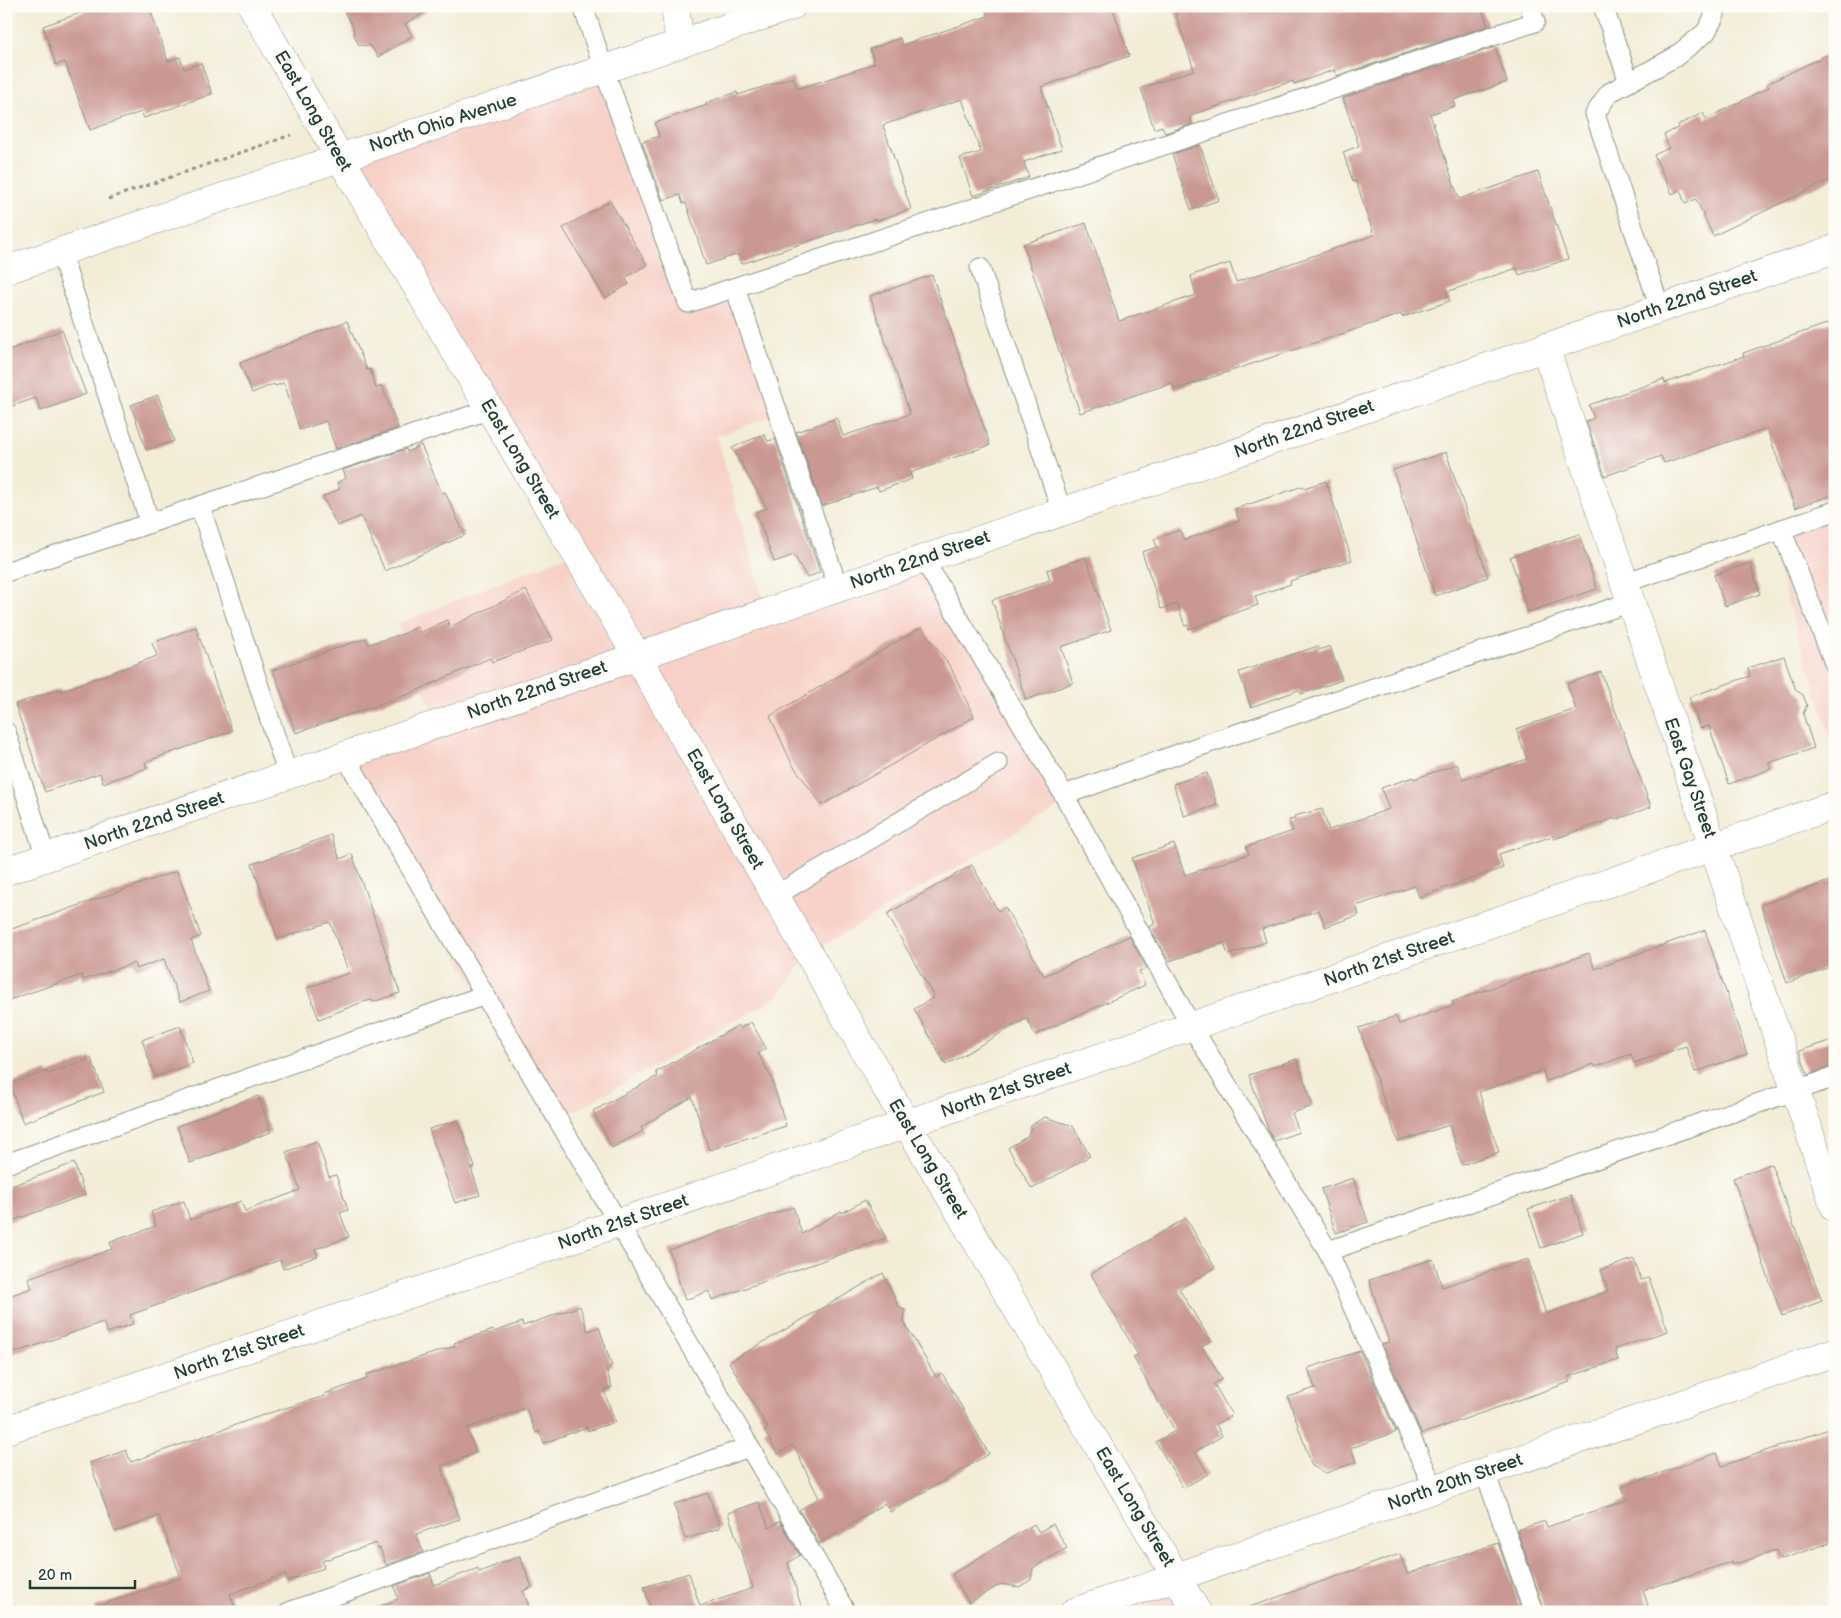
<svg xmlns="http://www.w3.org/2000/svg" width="1841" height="1618" viewBox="0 0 1841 1618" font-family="'Balsamiq Sans',sans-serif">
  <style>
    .built { fill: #f7d1c7 }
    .building { fill: #ca9893 }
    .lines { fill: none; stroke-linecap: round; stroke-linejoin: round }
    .service-casing { stroke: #899586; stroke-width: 21 }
    .minor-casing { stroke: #899586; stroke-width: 29 }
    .tertiary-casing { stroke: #899586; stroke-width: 29 }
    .path { stroke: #899586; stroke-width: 3; stroke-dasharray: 4 4; stroke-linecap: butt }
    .service { stroke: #fff; stroke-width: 19 }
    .minor { stroke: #fff; stroke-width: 28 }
    .tertiary { stroke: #fff; stroke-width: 28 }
    .labels { text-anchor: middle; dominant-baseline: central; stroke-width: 5; stroke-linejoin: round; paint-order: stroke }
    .street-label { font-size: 18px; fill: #1f3d34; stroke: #fdfcf7 }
  </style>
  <rect width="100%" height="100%" fill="#fdfcf7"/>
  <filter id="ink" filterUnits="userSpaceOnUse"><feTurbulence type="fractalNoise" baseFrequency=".02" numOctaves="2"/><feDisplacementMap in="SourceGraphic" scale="10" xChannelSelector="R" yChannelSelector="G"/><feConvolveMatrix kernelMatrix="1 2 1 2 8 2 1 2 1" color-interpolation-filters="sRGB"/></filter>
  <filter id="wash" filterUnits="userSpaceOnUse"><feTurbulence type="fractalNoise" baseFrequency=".0096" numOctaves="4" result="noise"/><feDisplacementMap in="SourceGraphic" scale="20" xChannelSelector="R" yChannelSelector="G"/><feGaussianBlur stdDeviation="1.12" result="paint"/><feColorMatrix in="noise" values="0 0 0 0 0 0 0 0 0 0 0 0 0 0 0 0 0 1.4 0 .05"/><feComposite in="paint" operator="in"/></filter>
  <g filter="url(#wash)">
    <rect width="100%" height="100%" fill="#f3edd7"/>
    <!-- built -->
    <g class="built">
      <path d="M605 74 688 299 736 285 779 414 717 436 765 606 915 552 1067 802 806 956 778 997 553 1123 342 756 437 723 397 624 569 555 332 160Z"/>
      <path d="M1835 509V751L1766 534Z"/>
      <path d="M1166 1579 1185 1612H1075Z"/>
    </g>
    <g id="blocks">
      <!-- building -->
      <g class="building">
        <path d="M100 6H149L168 61 180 57 184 69 201 63 212 94 144 118 141 112 90 130 65 62 56 65 43 26Z"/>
        <path d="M341 6H435L405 24 412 36 378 57 371 46 359 45 354 35 353 27Z"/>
        <path d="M1002 6H1112L1129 56 1041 87 1062 149 1024 162 1029 177 973 196 960 158 981 152 962 99 883 125 911 209 876 221 875 219 741 264 738 254 706 265 686 203 683 204 680 195 663 200 642 142 659 136 655 123 707 105 706 103 737 92 738 95 793 77 797 89 865 67 874 63 870 49 900 38 902 45 988 16 986 12Z"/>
        <path d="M1173 6H1481L1488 26 1336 76 1334 70 1294 84 1293 81 1194 114 1190 117 1192 124 1165 133 1162 126 1154 129 1141 88 1194 70Z"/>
        <path d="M1495 47 1507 82 1453 100 1455 106 1430 114 1459 199 1538 172 1568 259 1519 275 1517 268 1446 292 1450 301 1402 317 1401 314 1174 390 1172 383 1080 413 1023 244 1086 223 1119 321 1196 295 1191 276 1195 274 1230 263 1236 282 1374 235 1356 181 1353 182 1343 152 1359 146 1343 98Z"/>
        <path d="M1835 51V177L1713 236 1696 199 1685 204 1680 190 1672 194 1654 155 1669 148 1664 135 1679 127 1678 125 1703 113 1706 119 1769 87 1767 84Z"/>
        <path d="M1200 145 1219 200 1191 210 1172 154Z"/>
        <path d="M610 201 647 265 625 278 629 284 605 298 563 228Z"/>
        <path d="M932 275 990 445 910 473 912 479 879 491 877 487 822 506 796 432 837 418 843 436 910 414 870 296Z"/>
        <path d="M347 321 367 370 370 369 376 388 382 386 398 428 336 449 326 421 300 430 284 383 275 386 274 384 252 393 240 363Z"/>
        <path d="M1835 321V494L1795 508 1767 429 1664 463 1661 456 1605 476 1586 421 1594 418 1589 405 1664 379 1665 383 1744 356 1743 353Z"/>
        <path d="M62 330 86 394 41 411 36 398 6 408V351Z"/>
        <path d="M158 395 174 441 146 450 131 405Z"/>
        <path d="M764 434 768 441 775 439 820 572 807 578 794 555 774 562 756 512 767 508 732 448Z"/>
        <path d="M421 445 442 493 445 492 465 535 385 571 361 516 337 526 323 497 340 489 337 483 346 478 343 470 406 449 407 452Z"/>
        <path d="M1446 452 1488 577 1435 596 1393 470Z"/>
        <path d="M1326 481 1352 560 1290 581 1291 584 1255 596 1258 605 1189 629 1188 625 1185 626 1177 604 1161 609 1142 552 1157 547 1154 539 1180 530 1184 540 1239 521 1235 509 1303 486 1304 488Z"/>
        <path d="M1579 534 1597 589 1528 612 1510 557Z"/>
        <path d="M1086 557 1111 630 1061 647 1073 683 1026 700 992 600 1050 580 1047 570Z"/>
        <path d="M1750 563 1760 594 1725 606 1714 575Z"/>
        <path d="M526 590 553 640 492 662 490 658 409 694 296 733 273 670 366 638 369 644 403 634 417 627 420 633 447 620 450 627Z"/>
        <path d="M196 627 232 731 145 762 147 768 103 783 100 773 45 792 15 704 60 689 61 691 157 656 152 643Z"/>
        <path d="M922 627 951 668 974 717 822 805 792 764 770 716Z"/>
        <path d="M1318 646 1319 650 1330 646 1342 680 1301 694 1299 690 1251 707 1239 672Z"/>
        <path d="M1784 656 1796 690 1803 695 1807 705 1803 714 1814 748 1769 763 1771 769 1729 784 1709 726 1700 728 1689 697 1750 676 1748 668Z"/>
        <path d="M1601 672 1651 807 1615 820V818L1554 839 1553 836 1499 854 1503 868 1419 897 1415 886 1356 906 1359 915 1325 927 1319 910 1262 929 1266 942 1228 955 1224 943 1169 961 1149 927 1155 924 1132 858 1174 844 1185 875 1249 854 1246 847 1293 831 1289 820 1295 819 1294 816 1322 809 1329 830 1389 809 1381 788 1413 777 1414 779 1457 764 1463 780 1527 759 1516 729 1576 709 1567 684Z"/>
        <path d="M1207 773 1217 805 1184 816 1173 784Z"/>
        <path d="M331 835 340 859 352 854 400 993 373 1002 372 1000 363 1002 319 1019 307 988 349 973 330 922 278 939 252 864 302 847V846Z"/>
        <path d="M972 865 998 911 1005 907 1044 976 1129 936 1147 969 1139 971 1145 985 1035 1035 1027 1018 946 1065 914 1009 934 997 887 914Z"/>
        <path d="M177 871 201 936 191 940 209 991 180 1002 164 959 136 969 134 963 83 980 82 975 6 1001V931Z"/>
        <path d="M1835 879V965L1787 983 1761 905Z"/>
        <path d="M1705 930 1747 1054 1695 1072 1686 1046 1634 1063 1631 1054 1595 1067 1594 1064 1546 1081 1543 1070 1479 1092 1499 1152 1462 1165 1449 1125 1398 1142 1359 1028 1396 1016 1399 1024 1453 1005 1452 1002 1589 953 1595 969Z"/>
        <path d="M751 1022 766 1048 758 1053 771 1077 786 1126 709 1150 692 1097 641 1127 643 1131 612 1148 593 1111 658 1076 656 1072 739 1025 740 1028Z"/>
        <path d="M180 1026 193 1063 155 1077 142 1040Z"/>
        <path d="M1835 1039V1066L1808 1075 1799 1051Z"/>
        <path d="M91 1058 104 1092 23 1123 10 1084 47 1071 48 1074Z"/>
        <path d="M1297 1059 1313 1106 1292 1113 1299 1132 1274 1141 1269 1132 1249 1075Z"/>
        <path d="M258 1096 271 1132 190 1163 177 1126Z"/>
        <path d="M1045 1117 1073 1126 1090 1156 1032 1189 1008 1148 1028 1136 1031 1125Z"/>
        <path d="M458 1120 475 1167 471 1168 480 1195 455 1203 429 1129Z"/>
        <path d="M317 1141 329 1177 336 1175 348 1210 340 1213 349 1237 315 1249 318 1256 283 1269 280 1260 130 1315 133 1324 107 1333 103 1322 6 1356V1297L32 1288 28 1278 112 1249 110 1242 156 1226 151 1212 184 1201 190 1220 241 1201 245 1211 300 1190 286 1152Z"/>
        <path d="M74 1163 85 1195 6 1223V1188Z"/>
        <path d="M1771 1164 1822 1301 1782 1316 1733 1178Z"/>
        <path d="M1353 1178 1368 1222 1336 1233 1321 1189Z"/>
        <path d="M1571 1195 1583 1233 1541 1248 1528 1209Z"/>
        <path d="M865 1200 886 1238 712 1300 709 1291 685 1300 669 1250 793 1207 802 1234 841 1211 842 1213Z"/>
        <path d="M1186 1218 1215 1268 1179 1289 1211 1341 1202 1346 1222 1379 1214 1384 1232 1415 1216 1424 1222 1436 1195 1452 1208 1474 1183 1488 1156 1442 1175 1431 1133 1357 1138 1355 1091 1274Z"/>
        <path d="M1433 1259 1442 1287 1528 1259 1546 1314 1608 1291 1601 1270 1634 1259 1641 1280 1649 1278 1668 1331 1615 1349 1618 1360 1568 1377 1570 1382 1422 1434 1382 1344 1389 1342 1369 1280Z"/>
        <path d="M883 1273 899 1308 905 1310 904 1322 936 1377 942 1373 989 1454 890 1512 885 1503 819 1544 799 1510 819 1498 793 1445 778 1454 764 1431 768 1428 729 1362Z"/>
        <path d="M580 1306 588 1331 599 1327 612 1366 606 1369 612 1387 604 1390 615 1422 588 1431 587 1427 544 1443 539 1431 536 1433 526 1408 467 1428 476 1453 441 1466 460 1519 416 1534 423 1552 386 1565 380 1548 378 1549 376 1543 322 1561 324 1568 287 1581 285 1574 230 1594 236 1612H96L95 1607 181 1578 159 1516 115 1532 90 1463 126 1450 131 1462 266 1414 325 1396 324 1394 367 1379 366 1375 455 1346 454 1343 493 1330 494 1332 522 1322 523 1326Z"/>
        <path d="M1360 1351 1396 1432 1351 1448 1356 1462 1326 1473 1312 1466 1288 1397 1315 1388 1308 1368Z"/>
        <path d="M1835 1427V1541L1779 1560 1776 1551 1732 1565 1731 1562 1643 1590 1648 1606 1630 1612H1545L1517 1530 1545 1521 1547 1527 1627 1500 1622 1487 1717 1453 1722 1466Z"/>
        <path d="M708 1493 720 1528 685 1539 674 1504Z"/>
        <path d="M759 1502 769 1528 780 1521 800 1555 788 1563 803 1612H652L644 1587 689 1573 700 1606 753 1588 728 1513Z"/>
        <path d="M1034 1524 1039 1532 1053 1524 1067 1548 1033 1568 1031 1580 1019 1587 1001 1584 969 1603 952 1574Z"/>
        <path d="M1498 1543 1522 1612H1248L1247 1608 1400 1554 1407 1574Z"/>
        <path d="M520 1556 532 1587 523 1591 531 1612H372L371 1610 398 1599 394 1586 430 1573 434 1585 478 1568 479 1572Z"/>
      </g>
    </g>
  </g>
  <g filter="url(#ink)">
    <use href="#blocks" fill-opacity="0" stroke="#899586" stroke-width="1"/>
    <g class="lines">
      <defs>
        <g id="service">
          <path d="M583 6 604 70 688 303 1535 22 1530 6"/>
          <path d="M1603 6 1629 82"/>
          <path d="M60 251 150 523"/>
          <path d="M980 268 1062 512"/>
          <path d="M735 288 838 587"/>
          <path d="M1660 308 1595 114 1609 93 1675 57 1706 32 1715 15 1712 6"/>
          <path d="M200 506 288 775"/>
          <path d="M1781 529 1835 665"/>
          <path d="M923 558 1064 795 1192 1027 1328 1251 1434 1489"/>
          <path d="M6 572 200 506 491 409"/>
          <path d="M1624 583 1835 511"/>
          <path d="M6 732 46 858"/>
          <path d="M345 756 846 1612"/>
          <path d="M1064 795 1206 744 1631 602"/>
          <path d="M775 896 998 763"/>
          <path d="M6 1164 485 995"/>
          <path d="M1328 1251 1835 1077"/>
          <path d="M1485 1472 1534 1612"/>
          <path d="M289 1612 749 1447"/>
        </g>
        <g id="minor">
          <path d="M675 6 680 44"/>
          <path d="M1545 347 1835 1208"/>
          <path d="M6 871 1835 249"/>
          <path d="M6 1430 490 1267 1835 805"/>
          <path d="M1074 1612 1835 1352"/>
        </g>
        <g id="tertiary">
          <path d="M252 6 340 158 637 656 907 1124 1197 1612"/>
          <path d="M6 270 792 6"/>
        </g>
      </defs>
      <!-- service casing -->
      <use href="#service" class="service-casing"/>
      <!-- minor casing -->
      <use href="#minor" class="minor-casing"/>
      <!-- tertiary casing -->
      <use href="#tertiary" class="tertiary-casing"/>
      <!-- path -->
      <path class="path" d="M108 199 291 135"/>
      <!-- service -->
      <use href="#service" class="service"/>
      <!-- minor -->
      <use href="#minor" class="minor"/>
      <!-- tertiary -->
      <use href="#tertiary" class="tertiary"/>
    </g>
  </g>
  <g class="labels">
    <!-- street labels -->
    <g class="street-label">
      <text transform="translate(313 111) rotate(60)">East Long Street</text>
      <text transform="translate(443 123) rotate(-18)">North Ohio Avenue</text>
      <text transform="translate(1687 299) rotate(-19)">North 22nd Street</text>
      <text transform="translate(1304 429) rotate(-19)">North 22nd Street</text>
      <text transform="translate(520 459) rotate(59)">East Long Street</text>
      <text transform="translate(920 560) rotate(-19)">North 22nd Street</text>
      <text transform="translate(537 690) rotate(-19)">North 22nd Street</text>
      <text transform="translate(1690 778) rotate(71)">East Gay Street</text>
      <text transform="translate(725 809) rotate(60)">East Long Street</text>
      <text transform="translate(154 821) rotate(-19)">North 22nd Street</text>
      <text transform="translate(1389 959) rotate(-19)">North 21st Street</text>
      <text transform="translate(1006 1090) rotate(-19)">North 21st Street</text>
      <text transform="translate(928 1159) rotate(59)">East Long Street</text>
      <text transform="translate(623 1222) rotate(-19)">North 21st Street</text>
      <text transform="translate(239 1352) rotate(-19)">North 21st Street</text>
      <text transform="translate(1455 1482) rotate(-19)">North 20th Street</text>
      <text transform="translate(1135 1507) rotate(59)">East Long Street</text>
    </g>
  </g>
  <!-- margin -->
  <rect width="1841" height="1618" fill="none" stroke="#fdfcf7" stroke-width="25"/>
  <!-- scale -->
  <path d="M30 1580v8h105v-8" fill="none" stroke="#1f3d34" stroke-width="2.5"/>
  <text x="38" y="1580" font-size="15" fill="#1f3d34" stroke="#fdfcf7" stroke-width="4" paint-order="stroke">20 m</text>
</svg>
